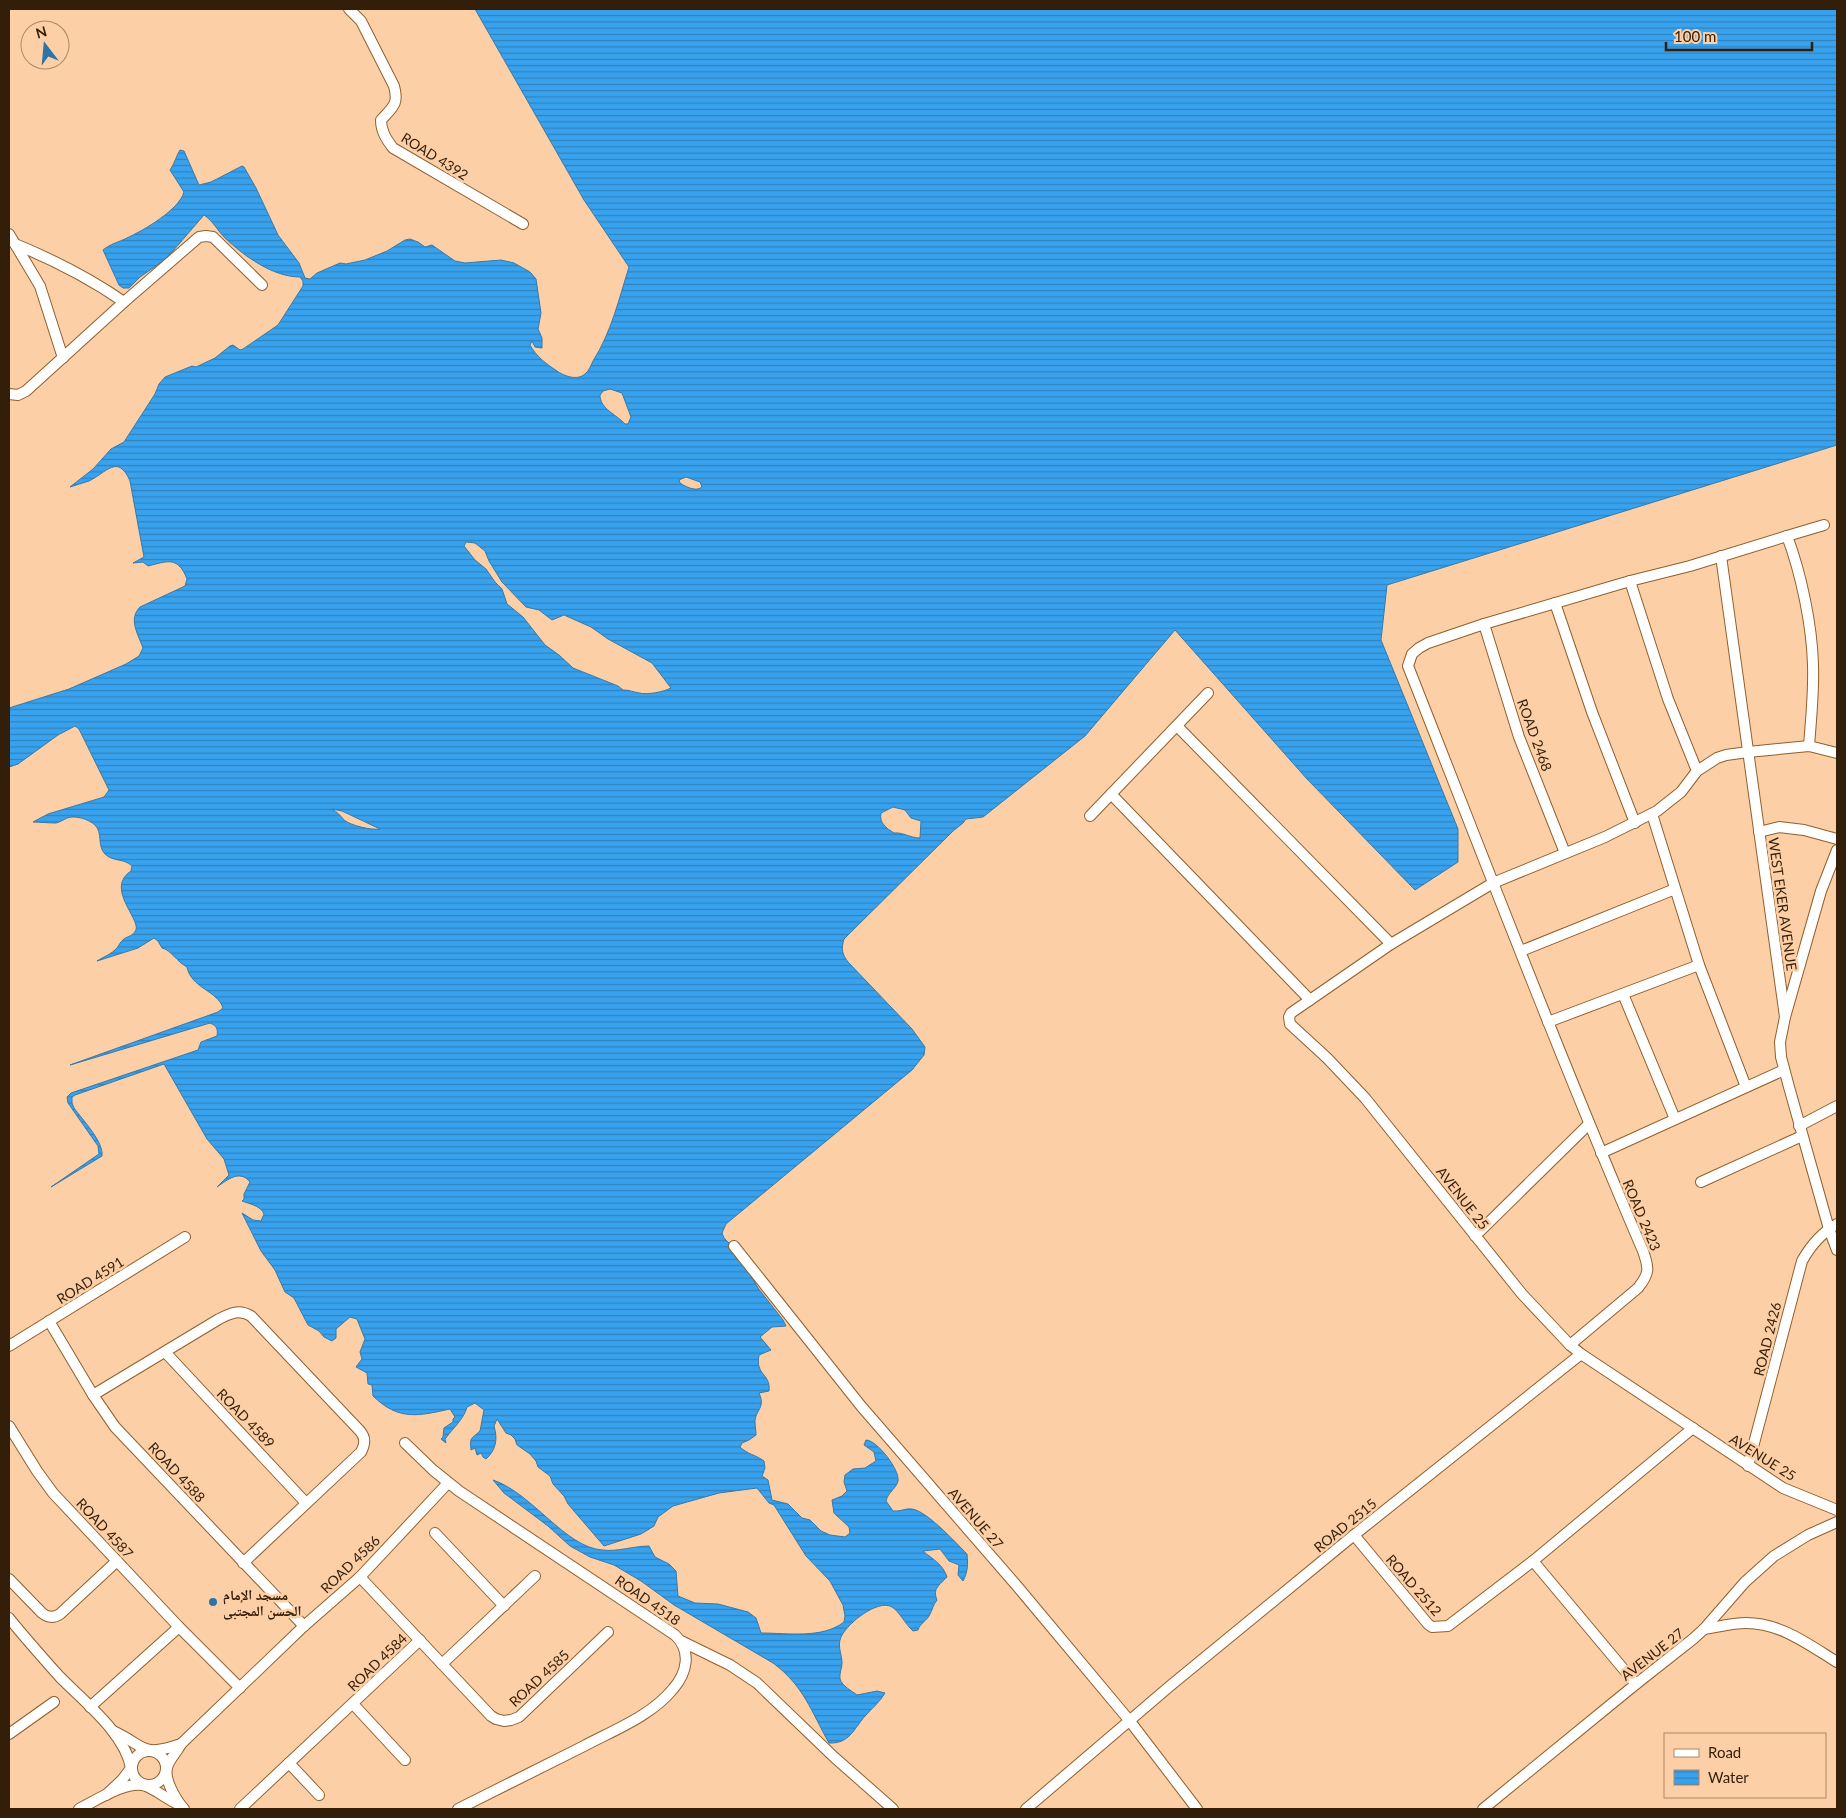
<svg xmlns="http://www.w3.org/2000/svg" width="1846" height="1818" viewBox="0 0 1846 1818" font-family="Lato,'Noto Naskh Arabic',sans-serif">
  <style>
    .water { fill: url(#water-rules); stroke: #367aa9; fill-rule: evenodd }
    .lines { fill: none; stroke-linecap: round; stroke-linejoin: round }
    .street-casing { stroke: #905f2c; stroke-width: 12 }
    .street { stroke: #fff; stroke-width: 10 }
    .poi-dot { fill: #2c73a7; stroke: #fccfa6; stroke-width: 2 }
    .labels { text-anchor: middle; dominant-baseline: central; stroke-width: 5; stroke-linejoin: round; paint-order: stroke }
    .street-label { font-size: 14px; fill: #331e09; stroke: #fccfa6 }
    .poi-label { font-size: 14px; font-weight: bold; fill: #331e09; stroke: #fccfa6; text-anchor: start }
  </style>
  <defs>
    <pattern id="water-rules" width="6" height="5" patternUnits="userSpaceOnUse" patternTransform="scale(1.25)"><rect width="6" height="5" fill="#38a2ee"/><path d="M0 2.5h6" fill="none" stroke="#3083bf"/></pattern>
  </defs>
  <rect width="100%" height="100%" fill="#fccfa6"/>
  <!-- water -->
  <path class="water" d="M475 9H1837V445L1387 585 1381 640 1458 829V862L1415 890 1307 779 1175 630 1085 736 983 817 966 819 963 823 953 831 844 939C841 949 842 954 848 962L912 1029 925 1047 924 1055 912 1070 726 1224 722 1233 724 1238 730 1244 736 1258 747 1269 758 1288 783 1320 786 1326 772 1327 760 1337 771 1350 759 1355C755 1376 771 1373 769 1391L759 1393C766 1408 755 1410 755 1422 755 1426 756 1430 756 1435L749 1440 742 1443 740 1447C747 1454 756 1455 764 1461L765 1468 762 1476 768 1480 772 1500 788 1504 802 1518 810 1520 821 1531 830 1535 845 1537 850 1533 849 1527 834 1513 832 1500 842 1496 847 1491 844 1482 845 1475 853 1469 865 1468 876 1461 874 1452 864 1445 866 1440C877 1440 900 1470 898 1481 896 1489 888 1492 886 1501L893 1511C900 1512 905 1508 912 1509 927 1511 956 1543 967 1554 968 1564 968 1572 963 1581L958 1575 959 1565 949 1561 940 1549 923 1551C932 1559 943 1564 947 1577 940 1585 932 1588 937 1600 933 1605 933 1608 930 1614 927 1621 920 1623 918 1630L913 1631C906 1625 899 1611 892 1607 878 1598 843 1626 840 1640 838 1648 842 1655 842 1663 842 1668 839 1674 840 1679 842 1686 852 1691 857 1695L877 1691 885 1693C880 1702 872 1708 866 1715 854 1728 850 1744 829 1743 811 1711 804 1686 773 1663L674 1605 641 1581 614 1565 590 1557 570 1546 548 1526 504 1493 493 1480C532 1493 565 1547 602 1550 618 1552 633 1546 649 1546L655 1557 669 1564 676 1571 678 1596 695 1603 718 1604 748 1612 756 1618 761 1633C788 1633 822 1639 844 1622L845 1616 843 1605 830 1581 806 1556 774 1505 769 1503 757 1488 719 1493 673 1506 658 1517 654 1526 641 1534 604 1546 568 1504 564 1496 553 1484 550 1476 538 1467 536 1461 530 1454 517 1445 515 1439 511 1435 506 1433 497 1419 494 1426C498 1439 496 1450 486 1459L483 1457 481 1453 477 1455 475 1448 471 1450C470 1437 470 1440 480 1431L484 1410 475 1403 467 1407C464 1419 453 1428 445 1439L446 1443 441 1439 443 1437 444 1428 453 1422V1419L455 1417 450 1409C418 1416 399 1421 373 1396L372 1385 368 1384 367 1373 356 1367 362 1359 360 1352 365 1339 357 1319 350 1317 336 1329V1338L332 1341 324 1337 319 1331 308 1325 294 1298 285 1292 275 1270 261 1251 242 1213 253 1220 261 1221 264 1214C261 1206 250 1204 242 1201L244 1199V1194L250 1182C240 1169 227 1180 217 1187L229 1175 224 1159 207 1139 164 1064 75 1095 72 1097V1103L74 1108C82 1119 104 1142 102 1156L51 1187 99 1154 98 1146 68 1103 67 1097 71 1093 198 1050 201 1042 217 1036C218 1029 217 1026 210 1023L70 1065 218 1012 223 1008C218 991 191 988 187 967 177 962 171 950 162 948L158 941 154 938 138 948 97 961C103 957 112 954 117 948 119 945 121 941 124 939 128 936 133 936 136 930 140 918 105 888 131 871L132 866C124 858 113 862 105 854 97 846 103 833 95 825 88 819 76 815 67 818 63 820 60 822 56 823 48 823 40 822 33 822L48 814 104 797 109 790 79 729 75 726 58 735 18 764 9 767V708L69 689 126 664 139 656 143 648C138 634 128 619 140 607L185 586 187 579C178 556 168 561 148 566L143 562 133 563 144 557 130 481C118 453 106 473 89 481 83 483 76 485 70 487L93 469 111 449 124 442 155 394 159 384 165 377 192 366 196 367 215 358 230 346 233 345 240 350 243 349 278 325 303 286V281L300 277C273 277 244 256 225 238 218 231 213 221 204 215L166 259 140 277 129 288H123L119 285 103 250C110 244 119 242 127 238 144 230 179 210 184 192L170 170C175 163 176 156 180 150L184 151 199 185 211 182 242 166 244 167 256 188 278 235 299 263 305 278 310 279 317 273 340 263 346 264 365 260 387 251 405 240 410 239 418 242 425 247 432 245 455 261 465 263 501 260 514 263 530 272 536 279 541 313 538 329 542 338V348L535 347 532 341 530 345C536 356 546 364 557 371 564 376 577 381 585 374 589 371 591 365 593 361 611 333 619 299 629 267L584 200ZM610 389 622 393 631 417 628 424H625C616 414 600 409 600 395L603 391ZM686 477 700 482 702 487C696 492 686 487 680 483L679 480ZM466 542 475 543 485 551 489 561 502 582 526 607 539 610 552 620 564 615 591 627 608 639 652 663 671 688C663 692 648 695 639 693 633 692 630 690 623 690L618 686 573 668 559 655 545 645 523 617 507 604 502 589 495 582 486 569 475 560 464 546ZM893 807 905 810 911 818 921 821 920 838C910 838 903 832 894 833 886 828 879 823 881 813ZM332 809 342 811 380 829C370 830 352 826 344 820 340 815 337 812 332 809Z"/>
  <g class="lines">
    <defs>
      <g id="street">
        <path d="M349 9 361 21 394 86C399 104 393 107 381 120 381 131 386 139 393 148L523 224"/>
        <path d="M9 234 40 286 63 358"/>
        <path d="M15 244C54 260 88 277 124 302"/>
        <path d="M9 394 18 395 26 391 124 302 199 237 206 236 213 237 262 285"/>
        <path d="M1721 556 1785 1017"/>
        <path d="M1630 581 1690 566 1787 536"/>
        <path d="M1555 603 1592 712 1635 823"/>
        <path d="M1484 624 1519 737 1565 853"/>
        <path d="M1177 726 1391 944"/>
        <path d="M1809 746C1811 719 1814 692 1813 665 1812 625 1801 573 1787 536L1824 525"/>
        <path d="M1837 753 1809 746 1748 752 1726 755 1717 758 1697 771 1681 792 1657 811 1605 837 1493 883 1391 944 1291 1013 1289 1017 1290 1024 1327 1058 1365 1098 1522 1294 1570 1345 1581 1354 1783 1488 1837 1510"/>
        <path d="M1111 794 1310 1000"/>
        <path d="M1652 814 1699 965 1746 1087"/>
        <path d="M1090 816 1208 693"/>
        <path d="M1759 832 1779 827 1804 830 1837 839"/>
        <path d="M1837 850 1821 891 1785 1017 1780 1042 1781 1057 1789 1087 1829 1229 1837 1250"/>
        <path d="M1521 951 1675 889"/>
        <path d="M1623 994 1675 1119"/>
        <path d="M1548 1022 1699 965"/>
        <path d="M1799 1126 1837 1106"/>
        <path d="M1601 1153 1784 1070"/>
        <path d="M1701 1182 1802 1136"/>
        <path d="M1475 1236 1589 1124"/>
        <path d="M734 1246 861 1406 1017 1586 1129 1720 1197 1809"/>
        <path d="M49 1321 93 1395 115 1427 304 1626"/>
        <path d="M1570 1345 1638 1288C1650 1273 1649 1268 1643 1251 1560 1058 1485 861 1408 666L1412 654 1419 648 1428 643 1484 624 1630 581 1668 699 1697 771"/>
        <path d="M9 1346 185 1237"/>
        <path d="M165 1352 306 1503"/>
        <path d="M93 1395 219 1319C231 1313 239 1309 251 1316L360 1431C366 1438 365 1444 361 1452L243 1563"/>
        <path d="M9 1426 37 1471 53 1493 179 1627 240 1688"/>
        <path d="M405 1443 433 1470 459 1491 675 1635C692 1651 687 1673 673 1689 651 1716 614 1730 584 1746 542 1767 500 1788 458 1809"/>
        <path d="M1748 1466 1802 1261C1811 1245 1821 1233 1837 1224"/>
        <path d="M435 1533 504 1606"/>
        <path d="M1354 1535 1428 1624 1432 1627 1448 1626 1533 1561 1693 1428"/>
        <path d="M1533 1561 1636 1684"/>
        <path d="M360 1577 491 1716 496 1719 504 1721 511 1720 519 1717 608 1632"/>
        <path d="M9 1579 42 1613C48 1618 54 1618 60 1614L117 1561"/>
        <path d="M9 1618C25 1638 42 1657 59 1676 83 1701 125 1733 131 1768L122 1780 106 1795"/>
        <path d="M1704 1629C1718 1627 1732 1623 1746 1623 1781 1623 1809 1645 1837 1662"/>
        <path d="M681 1641 730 1665 757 1683 834 1757 893 1809"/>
        <path d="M442 1664 535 1576"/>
        <path d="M353 1704 405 1760"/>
        <path d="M90 1707 179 1627"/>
        <path d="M113 1731C146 1746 140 1758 181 1744"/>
        <path d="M9 1734 54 1702"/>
        <circle cx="149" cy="1768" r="17"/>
        <path d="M289 1763 319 1795"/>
        <path d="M79 1809C95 1801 128 1779 146 1786 158 1791 168 1800 180 1805"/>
        <path d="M184 1809C176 1800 162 1777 168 1765 171 1757 177 1752 181 1744L304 1626 360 1577 448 1483"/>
        <path d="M240 1809 420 1640"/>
        <path d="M1026 1809 1170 1686 1354 1535 1581 1354"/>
        <path d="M1483 1809 1636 1684 1693 1639 1704 1629 1745 1582 1774 1556 1808 1535 1837 1522"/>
      </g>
    </defs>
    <!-- street casing -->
    <use href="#street" class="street-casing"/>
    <!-- street -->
    <use href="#street" class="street"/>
  </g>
  <!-- markers -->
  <circle class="poi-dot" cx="213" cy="1602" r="5"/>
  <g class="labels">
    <!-- street labels -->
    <g class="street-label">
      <text transform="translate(435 156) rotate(32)">ROAD 4392</text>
      <text transform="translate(1535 735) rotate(70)">ROAD 2468</text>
      <text transform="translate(1783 904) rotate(82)">WEST EKER AVENUE</text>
      <text transform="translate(1463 1198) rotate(52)">AVENUE 25</text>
      <text transform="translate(1642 1215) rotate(67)">ROAD 2423</text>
      <text transform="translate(90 1280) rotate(-32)">ROAD 4591</text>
      <text transform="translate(1767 1339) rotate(-76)">ROAD 2426</text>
      <text transform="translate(246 1418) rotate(46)">ROAD 4589</text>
      <text transform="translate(1763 1457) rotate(32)">AVENUE 25</text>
      <text transform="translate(177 1472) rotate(47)">ROAD 4588</text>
      <text transform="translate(976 1518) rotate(49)">AVENUE 27</text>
      <text transform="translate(1345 1525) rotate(-39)">ROAD 2515</text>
      <text transform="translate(105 1528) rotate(47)">ROAD 4587</text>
      <text transform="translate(350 1564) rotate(-44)">ROAD 4586</text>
      <text transform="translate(1414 1585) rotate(49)">ROAD 2512</text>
      <text transform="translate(648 1600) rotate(35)">ROAD 4518</text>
      <text transform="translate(1652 1654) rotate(-38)">AVENUE 27</text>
      <text transform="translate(377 1662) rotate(-44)">ROAD 4584</text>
      <text transform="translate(539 1678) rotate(-43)">ROAD 4585</text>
    </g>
    <!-- poi labels -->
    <g class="poi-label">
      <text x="223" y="1594">مسجد الإمام<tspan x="223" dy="16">الحسن المجتبى</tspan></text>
    </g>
  </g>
  <!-- border -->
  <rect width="1846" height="1818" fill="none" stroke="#331e09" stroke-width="20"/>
  <!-- legend -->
  <rect x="1664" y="1733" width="162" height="65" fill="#fccfa6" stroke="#ac8867"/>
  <rect x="1674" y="1749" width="25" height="8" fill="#ffffff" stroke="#ac8867"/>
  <text x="1708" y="1758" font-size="15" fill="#331e09">Road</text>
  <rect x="1674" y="1770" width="25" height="15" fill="url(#water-rules)" stroke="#ac8867"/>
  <text x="1708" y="1783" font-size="15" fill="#331e09">Water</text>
  <!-- north arrow -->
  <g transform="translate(45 45) rotate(344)"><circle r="24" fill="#fccfa6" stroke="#ac8867"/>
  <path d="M0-4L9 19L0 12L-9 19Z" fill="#2c73a7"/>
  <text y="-8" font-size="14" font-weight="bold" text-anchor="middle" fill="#331e09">N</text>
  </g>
  <!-- scale -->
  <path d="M1666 42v8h146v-8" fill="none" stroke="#331e09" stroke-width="2.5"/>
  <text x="1674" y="42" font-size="15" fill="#331e09" stroke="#fccfa6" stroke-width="4" paint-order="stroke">100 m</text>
</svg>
